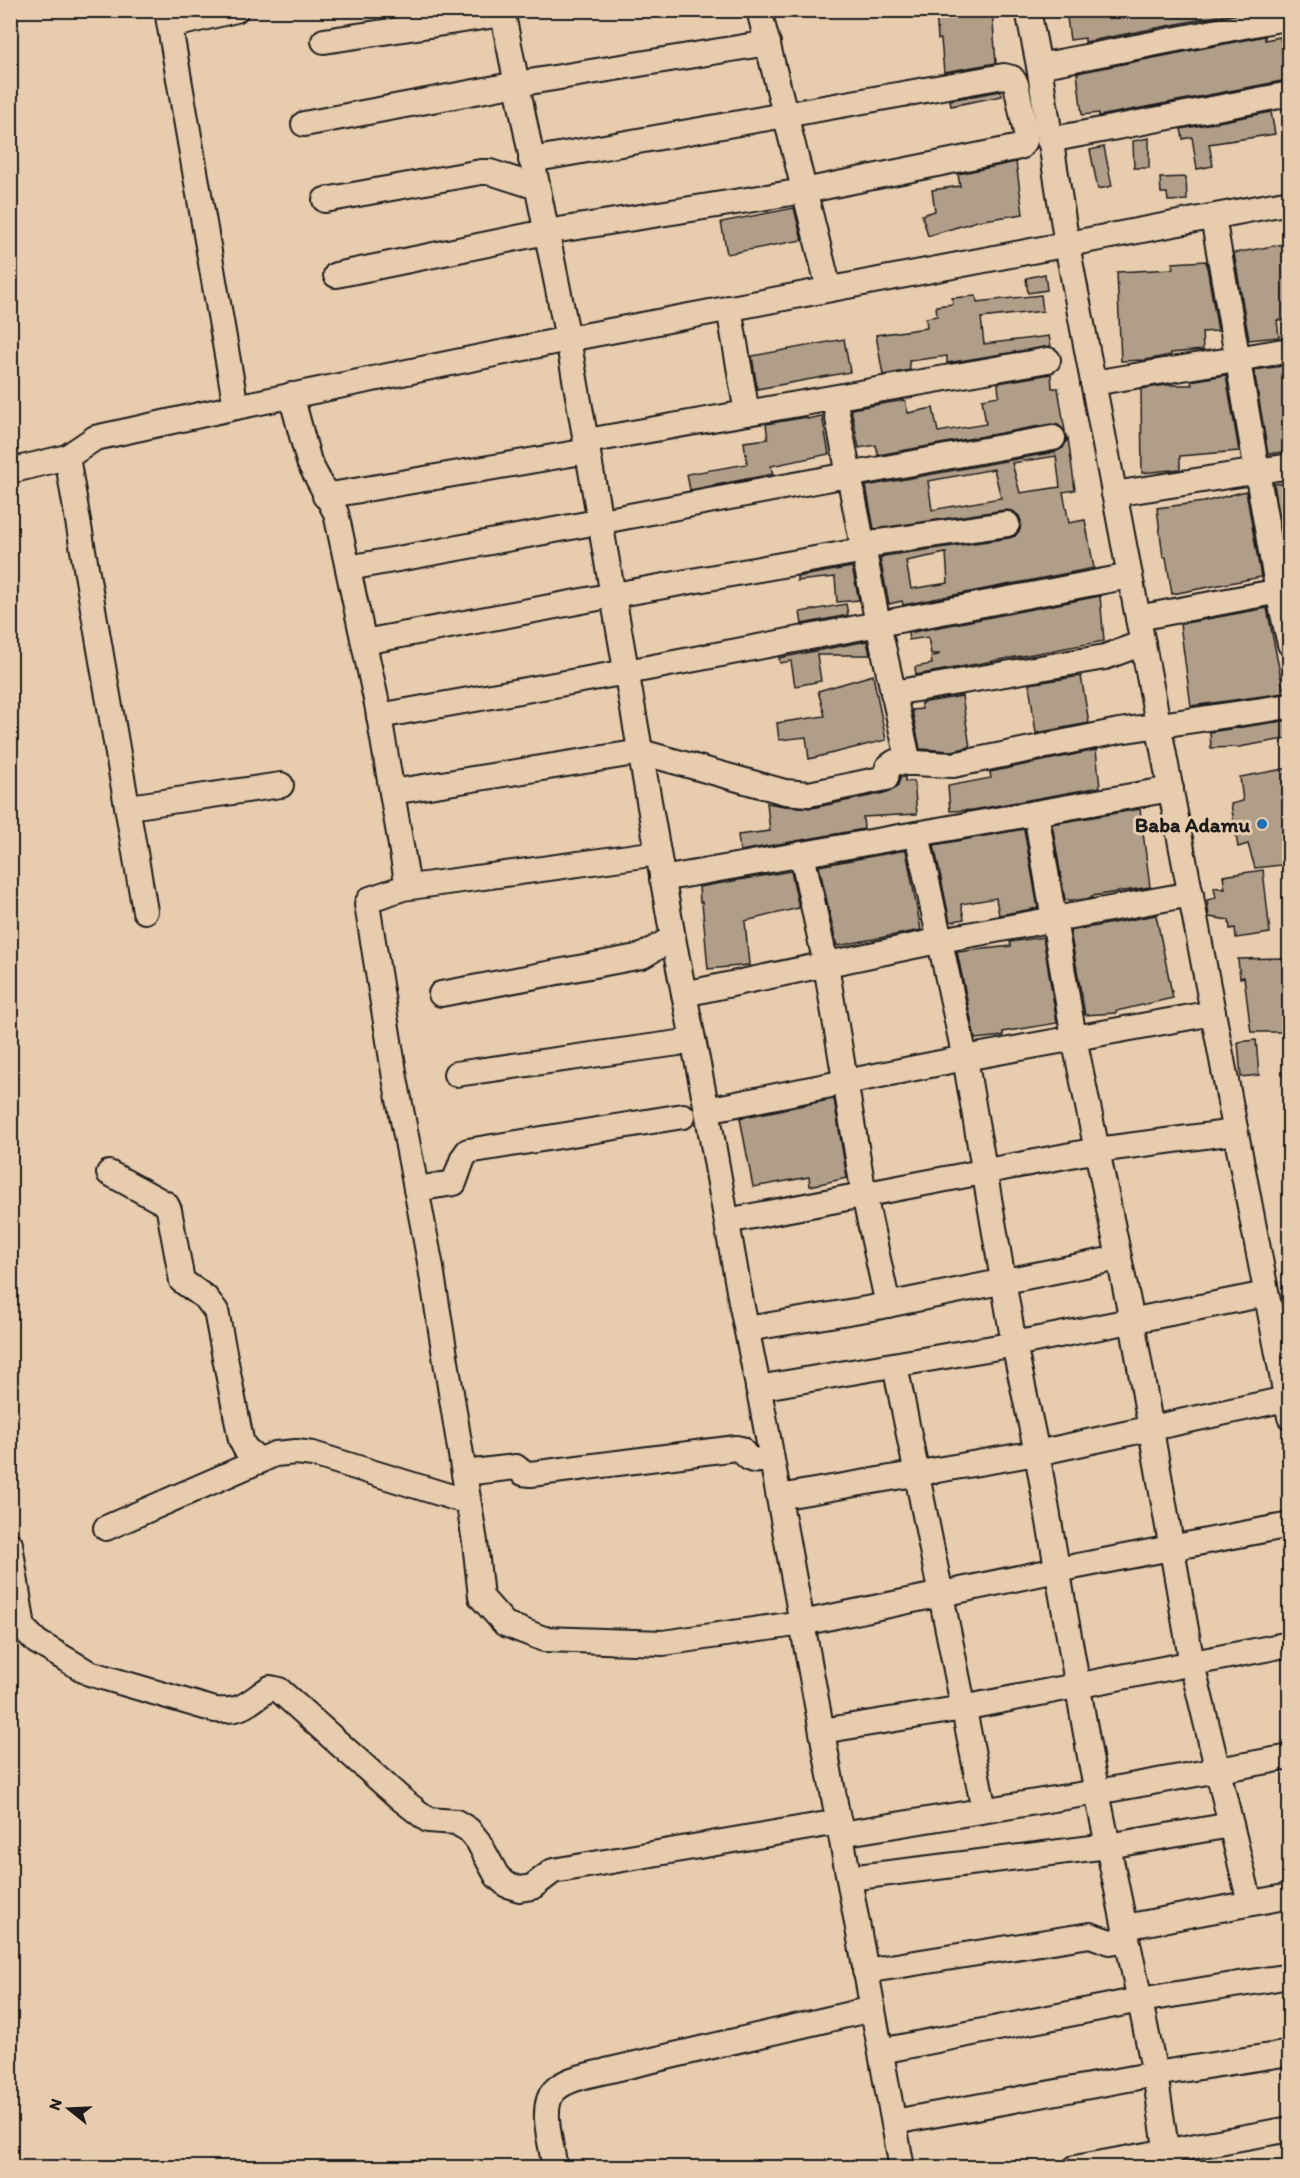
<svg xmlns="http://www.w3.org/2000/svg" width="1300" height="2178" viewBox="0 0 1300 2178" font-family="Itim,sans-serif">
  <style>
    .building { fill: #b19e88; stroke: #1c1c1c; stroke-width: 1.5; fill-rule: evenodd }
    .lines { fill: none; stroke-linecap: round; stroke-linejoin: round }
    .minor-casing { stroke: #1c1c1c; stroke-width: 28 }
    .minor { stroke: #e7ccae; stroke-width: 24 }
    .poi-dot { fill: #1f6fb2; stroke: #e7ccae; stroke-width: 2 }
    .labels { text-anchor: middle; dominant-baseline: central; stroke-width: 6; stroke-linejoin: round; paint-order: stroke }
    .poi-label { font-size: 21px; font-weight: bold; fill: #1c1c1c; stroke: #e7ccae; text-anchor: end }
  </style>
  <rect width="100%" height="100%" fill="#e7ccae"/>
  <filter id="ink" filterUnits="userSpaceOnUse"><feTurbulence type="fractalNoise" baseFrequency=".0167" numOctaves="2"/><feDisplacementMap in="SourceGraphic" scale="12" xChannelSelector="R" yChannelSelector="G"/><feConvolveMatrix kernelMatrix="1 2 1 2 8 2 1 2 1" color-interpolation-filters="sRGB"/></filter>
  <g filter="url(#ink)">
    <!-- building -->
    <g class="building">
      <path d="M948 10H992L996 63 944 72 941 39H938L936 12Z"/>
      <path d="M1066 10H1150V14L1169 10H1249L1085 42V38L1070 40Z"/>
      <path d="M1265 36V40L1280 37 1287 80 1099 116V113L1082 115 1077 73Z"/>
      <path d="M1001 91 1002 96 951 106 950 100Z"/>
      <path d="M1271 112 1275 134 1209 144 1213 166 1197 169 1192 137 1183 139 1181 129Z"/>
      <path d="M1149 138V168H1134L1133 141Z"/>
      <path d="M1104 147 1112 186 1098 189 1090 150Z"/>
      <path d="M1016 162 1023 214 977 221 928 236 922 215 935 211 932 190 960 186 958 174Z"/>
      <path d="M1186 177 1187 200 1168 201 1167 193H1161L1160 178Z"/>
      <path d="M794 208 802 240 727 254 721 222Z"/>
      <path d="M1290 243V320H1277L1279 337 1249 340 1234 253Z"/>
      <path d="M1206 261 1218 331 1202 332 1203 350 1171 353V355L1145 360 1121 361 1117 272 1173 269 1172 263Z"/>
      <path d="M1045 274 1047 290 1028 293 1026 278Z"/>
      <path d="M1041 295 1043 311 981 318 984 344 1049 336 1051 346 947 363V356L909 361 910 370 883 375 876 335 927 328 926 318 937 316 936 306 953 304 952 298 976 296 977 302Z"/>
      <path d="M844 339 850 372 757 389 752 356Z"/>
      <path d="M1290 365V451L1268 454 1254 370Z"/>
      <path d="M1051 374 1052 388H1058L1065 431 1058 425 1051 424 878 455 876 445 859 448 851 409 905 400 908 413 933 408 938 432 986 424 982 399 999 396 998 383Z"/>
      <path d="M1226 375 1239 451 1180 456V469L1142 473 1141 389 1165 385H1192L1191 381Z"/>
      <path d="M822 416 829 454 771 466 773 474 690 490 687 474 747 464 744 442 768 439 766 424 807 417V419Z"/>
      <path d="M1068 438 1075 490 1063 492 1069 523 1085 520 1094 568 903 605 902 601 889 604 880 558 884 556 1009 538 1015 536 1020 530 1021 521 1019 516 1013 511 1005 510 874 529 866 486 1055 452 1063 448ZM1056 456 1060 487 1020 493 1012 463ZM994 469 1001 498 932 510 928 481ZM946 553 948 583 911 589 906 561Z"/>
      <path d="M1290 483V573H1289L1274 484Z"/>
      <path d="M1246 491 1261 577 1172 594 1166 557H1163L1157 508 1204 502Z"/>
      <path d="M852 567 859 600 837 602 835 577 797 581V577Z"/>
      <path d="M1100 596 1104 641 916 675 915 667 932 664 931 657 940 654H931L928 637 909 640 908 633Z"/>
      <path d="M846 604 848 615 802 624 800 612Z"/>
      <path d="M1267 608 1284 693 1191 706 1180 624Z"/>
      <path d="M867 641 870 655H817L821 681 795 686 791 661 780 663 779 658Z"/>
      <path d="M873 675 886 740 809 759 806 737 779 740 777 723 825 716 818 691Z"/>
      <path d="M1081 676 1089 723 1036 733 1029 684Z"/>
      <path d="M962 696 970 747 952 751 920 749 912 710 922 709 921 703Z"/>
      <path d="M1289 720 1290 738 1239 747 1211 748 1210 732Z"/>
      <path d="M1096 750 1100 787 973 810 950 811 948 786 991 778 990 772Z"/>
      <path d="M1290 768V864L1255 868 1248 844 1238 847 1231 804 1243 801 1240 777Z"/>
      <path d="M901 777H905V782L914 781 917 814 863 817 864 829 740 851 738 835 770 831 767 803 784 806 812 808 889 792 897 787Z"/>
      <path d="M1140 809 1150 887 1092 896V898L1078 900H1065L1052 824Z"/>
      <path d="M1024 829 1038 908 999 915 996 898 961 904 964 919 950 922 934 845Z"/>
      <path d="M906 850 921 930 837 946 819 866Z"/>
      <path d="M1263 870 1270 933 1236 938 1235 928 1230 929 1229 920 1209 917 1207 900 1216 898 1214 887 1225 889 1223 876Z"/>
      <path d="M791 871 799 908 745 921 749 965 708 969 702 902H700L699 887Z"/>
      <path d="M1156 915 1173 998 1116 1011V1013L1085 1015 1070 931Z"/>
      <path d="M1043 937 1057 1023 1003 1032V1036L975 1039 957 952 1011 946 1010 942Z"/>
      <path d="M1283 958V997L1290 996V1032H1251L1244 977 1240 978 1238 959Z"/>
      <path d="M1256 1040 1259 1075 1241 1077 1238 1042Z"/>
      <path d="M834 1099 847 1178 810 1186 809 1177 753 1187 740 1118Z"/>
    </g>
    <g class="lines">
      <defs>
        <g id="minor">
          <path d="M167 10 236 407 568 339 1290 202"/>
          <path d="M502 10 568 339 673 938 707 1110 741 1302 764 1416 902 2168"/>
          <path d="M759 10 829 289"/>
          <path d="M1028 10 1039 66 1067 245 1290 1417"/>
          <path d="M170 26 236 10"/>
          <path d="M324 41 503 14"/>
          <path d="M1039 66 1290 17"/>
          <path d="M304 124 517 84 768 43"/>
          <path d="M1049 140 1290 94"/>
          <path d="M325 200 481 172H490L537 187"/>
          <path d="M1213 217 1278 592 1290 644"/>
          <path d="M336 275 546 232 804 191 1020 147 1025 141 1026 133 1016 84 1012 78 1004 76 531 160"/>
          <path d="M729 308 747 413"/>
          <path d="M1093 383 1290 350"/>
          <path d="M291 395 309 462 336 513 377 704 408 887"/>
          <path d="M834 398 878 624 909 763"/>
          <path d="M587 441 1048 360"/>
          <path d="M67 457 145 911"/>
          <path d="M10 471 67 457 95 438 236 407"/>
          <path d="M1114 494 1290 466"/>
          <path d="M325 496 588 451"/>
          <path d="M348 568C583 526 817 479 1053 438"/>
          <path d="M1138 618 1290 589"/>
          <path d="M364 642 614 595 865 550 879 542 1007 524"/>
          <path d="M893 693 1105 657 1143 643"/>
          <path d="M379 716 627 672 1130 576"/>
          <path d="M392 792 641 752 785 792 809 794 886 778 888 767 895 762 953 765 1119 731 1290 706"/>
          <path d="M129 807 281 785"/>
          <path d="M1036 813 1074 1038 1132 1321 1192 1664 1250 1903"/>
          <path d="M917 834 965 1058 1014 1344 1037 1453 1092 1768 1155 2074 1169 2168"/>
          <path d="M658 853 403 888 370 899 367 904 395 1078 430 1262 475 1542 481 1597 505 1624 544 1639 663 1643 802 1623 1057 1570 1290 1525"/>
          <path d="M802 854 826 965 864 1195 888 1305"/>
          <path d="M662 879 1171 789"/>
          <path d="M441 994 642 956 673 938"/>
          <path d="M684 994 952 938 1191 894"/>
          <path d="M456 1074 693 1041"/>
          <path d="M707 1110 965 1058 1213 1013"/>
          <path d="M109 1173 166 1204 169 1210 182 1281 206 1298 216 1311 241 1440 245 1448 260 1461"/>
          <path d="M416 1189 454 1183 463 1158 468 1151 683 1116"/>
          <path d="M727 1221 1097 1150 1235 1132"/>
          <path d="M747 1329 872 1308 1119 1258"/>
          <path d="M895 1365 984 1810"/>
          <path d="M758 1388 1004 1346 1266 1294"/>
          <path d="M464 1473 516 1467 523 1473 531 1474 736 1448 741 1449C751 1464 755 1461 771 1458"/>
          <path d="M779 1497 1037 1453 1286 1399"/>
          <path d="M106 1528 275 1454 296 1452 313 1454 468 1502"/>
          <path d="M10 1544 23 1628 37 1642 89 1673 215 1710C244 1712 247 1703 270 1688L279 1690 401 1799 428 1820 456 1822 469 1830 478 1841 497 1876 507 1885 520 1889 532 1887 553 1871 839 1822"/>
          <path d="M822 1731 963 1708 1290 1644"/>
          <path d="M841 1834 1097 1792 1290 1757"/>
          <path d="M849 1878 1108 1846 1231 1825"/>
          <path d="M1125 1927 1290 1896"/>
          <path d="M865 1971 1090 1935 1110 1942 1127 1939"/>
          <path d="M881 2051 1140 2000 1290 1976"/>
          <path d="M894 2122 1155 2074 1290 2053"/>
          <path d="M555 2168C552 2147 539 2107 554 2091 566 2078 591 2075 606 2071L872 2009"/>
          <path d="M1075 2168 1290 2129"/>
        </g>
      </defs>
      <!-- minor casing -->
      <use href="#minor" class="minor-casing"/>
      <!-- minor -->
      <use href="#minor" class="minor"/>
    </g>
  </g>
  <!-- markers -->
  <circle class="poi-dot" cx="1262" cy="824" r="6"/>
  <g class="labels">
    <!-- poi labels -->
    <g class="poi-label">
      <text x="1250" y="824">Baba Adamu</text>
    </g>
  </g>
  <!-- margin -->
  <rect width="1300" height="2178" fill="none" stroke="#e7ccae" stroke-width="36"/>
  <rect x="18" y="18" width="1264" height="2142" fill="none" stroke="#1c1c1c" stroke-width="2" filter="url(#ink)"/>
  <!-- north arrow -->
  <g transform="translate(69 2109) rotate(288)" stroke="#e7ccae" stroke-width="4.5" paint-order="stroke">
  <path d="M0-4.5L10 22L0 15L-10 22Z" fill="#1c1c1c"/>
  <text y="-9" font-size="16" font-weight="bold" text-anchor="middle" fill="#1c1c1c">N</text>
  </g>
</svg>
